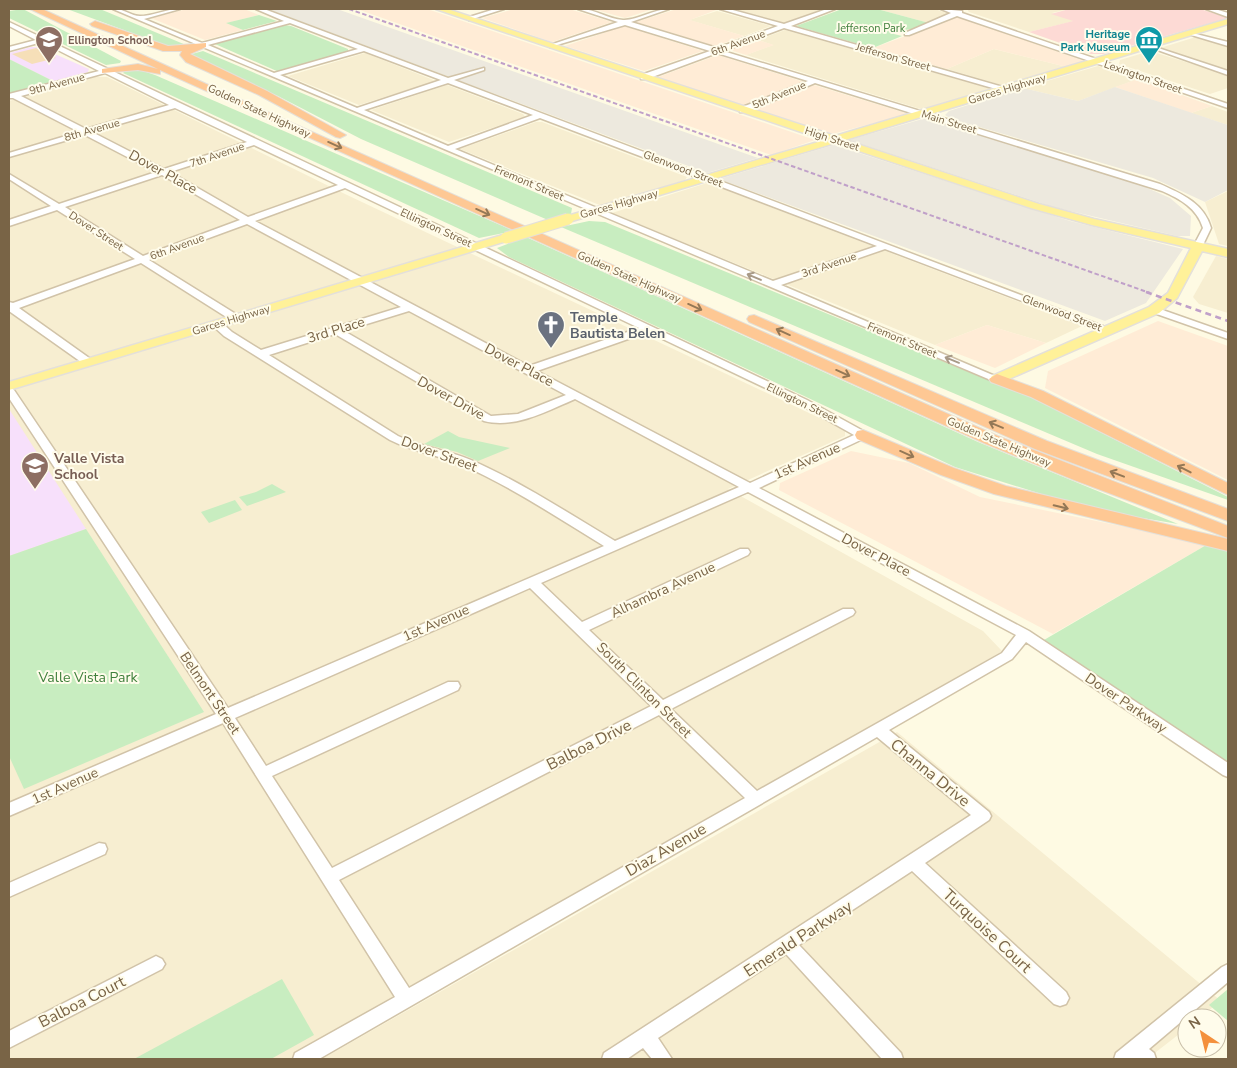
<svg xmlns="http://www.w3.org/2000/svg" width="1237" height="1068" viewBox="0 0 1237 1068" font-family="'Nunito Sans',sans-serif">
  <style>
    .residential { fill: #f7eed1 }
    .commercial { fill: #ffecd6 }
    .industrial { fill: #ede9de }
    .education { fill: #f7e0fb }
    .medical { fill: #fddad5 }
    .green { fill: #c8edc0 }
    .building { fill: #f6dfb8 }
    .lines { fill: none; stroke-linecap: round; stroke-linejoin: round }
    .minor-casing { stroke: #d1c3a8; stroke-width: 3 }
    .major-casing { stroke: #e4e0da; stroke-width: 3 }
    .highway-casing { stroke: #e4e0da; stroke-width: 2 }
    .minor { fill: #fff; fill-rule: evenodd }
    .major { fill: #fff199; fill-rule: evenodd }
    .highway { fill: #fec894; fill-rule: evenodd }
    .rail-far1 { stroke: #c0a0c9; stroke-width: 2; stroke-dasharray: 4.5 2.5; stroke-linecap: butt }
    .rail { stroke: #c0a0c9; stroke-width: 2.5; stroke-dasharray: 6 4.5; stroke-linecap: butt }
    .major-bridge-casing { stroke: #e4e0da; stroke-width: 13; stroke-linecap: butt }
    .major-bridge { stroke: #fff199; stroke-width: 11 }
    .oneway { stroke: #947856 }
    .oneway2 { stroke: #a89a87 }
    .labels { text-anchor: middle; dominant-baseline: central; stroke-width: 4; stroke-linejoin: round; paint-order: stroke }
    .far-park-label { font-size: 11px; fill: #41813d; stroke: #fffceb }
    .far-culture-label { font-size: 11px; font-weight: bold; fill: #0d838f; stroke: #fffceb; text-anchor: end }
    .far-education-label { font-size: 11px; font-weight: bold; fill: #785e54; stroke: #fffceb; text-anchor: start }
    .far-street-label { font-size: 11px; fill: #796446; stroke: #fffceb }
    .street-label { font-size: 14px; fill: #796446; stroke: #fffceb }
    .worship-label { font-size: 14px; font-weight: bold; fill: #5b616d; stroke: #fffceb; text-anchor: start }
    .education-label { font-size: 14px; font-weight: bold; fill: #785e54; stroke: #fffceb; text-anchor: start }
    .park-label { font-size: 14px; fill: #41813d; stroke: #fffceb }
    .near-street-label { font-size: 16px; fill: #796446; stroke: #fffceb }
  </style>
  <rect width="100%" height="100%" fill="#fefae3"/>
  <!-- residential -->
  <g class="residential">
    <path d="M734 9H823L784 23Z"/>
    <path d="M877 9H935L949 14 929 23Z"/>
    <path d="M967 9H1069L1052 13 1074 21 1029 32 969 12Z"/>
    <path d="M717 11 771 26 744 36 689 20Z"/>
    <path d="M785 30 991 89 992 90 924 110 746 55 773 45 758 40Z"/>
    <path d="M1196 37 1228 47V71L1160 48Z"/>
    <path d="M994 49 1067 67 1005 86 947 69Z"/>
    <path d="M1150 51 1228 75V88L1210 94 1119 64 1120 60Z"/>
    <path d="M365 53 436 81 359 105 288 76Z"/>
    <path d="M1098 66 1138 79 1078 101 1023 88Z"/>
    <path d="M95 77H107L345 194 845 430V436L728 489 983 631 1002 651 312 1059H9V101Z"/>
    <path d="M447 85 523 114 525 117 449 142 371 110Z"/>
    <path d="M1212 106 1228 112V125L1191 113Z"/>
    <path d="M536 122H542L687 177 685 180 602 206 460 149Z"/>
    <path d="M707 183 1082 326 1046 343 987 325 935 345 612 213Z"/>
    <path d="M1228 191V246L1219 244 1205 202Z"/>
    <path d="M1216 256 1228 259V313L1199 304 1193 297Z"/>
    <path d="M897 732 1221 1001 1199 1018H1187V1028L1147 1059H322Z"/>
  </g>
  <!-- commercial -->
  <g class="commercial">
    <path d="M187 9H244L259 15 227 23 243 30 205 40 151 18Z"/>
    <path d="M357 9H427L815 140 771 155Z"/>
    <path d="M514 9H569L612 22 552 42 482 18Z"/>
    <path d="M593 9H653L625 18Z"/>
    <path d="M677 9 716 10 690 20 744 36 715 46 636 22Z"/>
    <path d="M955 18H962L1087 62 1067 67 994 49 947 69 873 48Z"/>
    <path d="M624 26 703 51 644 71 565 46Z"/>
    <path d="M758 40 774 45 746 55 730 50Z"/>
    <path d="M718 55 804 82 744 106 658 77Z"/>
    <path d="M1138 79 1212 106 1191 113 1115 87Z"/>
    <path d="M814 85 909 114 832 134 756 109Z"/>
    <path d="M1158 321 1228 346V480L1045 388 1048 371Z"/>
    <path d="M987 325 1046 343 995 368 935 345Z"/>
    <path d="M851 451 909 463 980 497 1208 544 1053 634 779 490 780 483Z"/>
  </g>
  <!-- industrial -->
  <g class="industrial">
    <path d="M268 9H337L758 158 707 173Z"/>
    <path d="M1115 87 1228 125V190L1205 202 1153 178 952 119 945 115 949 111 1023 88 1078 101Z"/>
    <path d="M926 118 1129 180 1170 198 1191 216 1190 236H1177L1053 207 849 140Z"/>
    <path d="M834 145 1070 221 1183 249 1146 303 1105 321 719 179Z"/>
  </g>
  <!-- education -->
  <g class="education">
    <path d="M31 47H39L89 69 88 72 55 82 9 59V53Z"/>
    <path d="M9 409 86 529 9 556Z"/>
  </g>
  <!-- medical -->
  <path class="medical" d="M1069 9H1200L1228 18 1103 54H1091L1029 32 1073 21 1051 14Z"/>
  <!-- green -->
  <g class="green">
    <path d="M23 9 121 61 120 63 106 65 9 18V11Z"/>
    <path d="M67 9H100L186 45 170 47Z"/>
    <path d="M842 9H877L929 23 913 29 894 31V34L902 36 873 48 796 26Z"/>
    <path d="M259 15 277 21 243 30 226 23Z"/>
    <path d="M285 25 291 26 348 49V51L279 72 215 44Z"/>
    <path d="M203 51 572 208 571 214 548 220 361 139 278 96 199 60 192 54Z"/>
    <path d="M9 59 55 82 9 94Z"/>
    <path d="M126 70H140L155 75 514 231 479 238 123 73Z"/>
    <path d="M589 221 605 222 1037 400 1228 497V500L1097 454 561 227Z"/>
    <path d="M526 237 978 442 1178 524 1125 515 1064 501 955 467 509 257 497 248Z"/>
    <path d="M448 431 459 437 510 448 478 461 457 452 424 444Z"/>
    <path d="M272 484 286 492 247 506 239 497 256 492Z"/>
    <path d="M235 500 242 510 209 523 201 512Z"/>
    <path d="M86 529 204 712 24 789 9 756V556Z"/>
    <path d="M1208 544 1228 551V764L1044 640Z"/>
    <path d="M282 979 314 1035 271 1059H134Z"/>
    <path d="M1228 989V1021L1209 1005Z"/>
  </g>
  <!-- building -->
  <path class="building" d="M36 48 56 58 32 64 12 54Z"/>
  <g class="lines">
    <defs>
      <g id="minor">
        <path d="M113 9C123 8 131 16 140 16 153 16 166 9 180 9L144 19 202 43 284 21 256 9H264L448 78 484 68V70L454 80 1113 330 1112 332H1104L885 249 781 285 1002 379 997 382 993 381ZM290 23 358 49 274 73 208 45ZM364 51 441 80 357 108 280 75ZM448 83 533 115 448 146 364 110ZM540 118 877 246 773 281 455 149Z"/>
        <path d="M495 9H504L469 20 466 18Z"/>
        <path d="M578 9C594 8 608 19 623 20 636 21 654 9 669 9L631 22 717 48 778 26 720 9H729L784 24 827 9H835L791 26 1010 89 1003 91 784 28 723 51 1160 184C1182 194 1204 203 1211 228L1201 249H1195L1193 247 1203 228C1197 208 1180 199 1162 191L815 83 746 112H740V108L808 81 717 53 647 79H641V75L710 51 625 25 550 47V45L618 22Z"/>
        <path d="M941 9 962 11V13L1228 104V108L957 16 909 35H905V33L951 13Z"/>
        <path d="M1206 9H1215L1228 13V17Z"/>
        <path d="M9 22 807 400 867 433 869 435 867 437 759 488 1029 631 1228 763V777L1223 775 1026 642 1012 659 889 730 989 812 991 816 989 820 925 863 1066 992 1069 998 1066 1004 1060 1006 1054 1004 912 871 799 945 901 1053 903 1059H882L786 954 658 1038 672 1059H652L643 1048 627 1059H602L604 1053 971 815 877 737 319 1059H293L295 1053 395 997 223 723 9 816V803L216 714 9 398V387L14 390 228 708 604 546C558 518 512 487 462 465 438 455 413 452 390 440L224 336 213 326V322H221L232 332 261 350 401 307 247 224 149 260 239 316V320H231L141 263 19 308 92 360V364H84L9 311V302L13 303 135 259 57 210 9 226V220L51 206 9 179V174L59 204 156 172 85 135 9 157V153L79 132 13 98H9V94L99 71 42 42 9 51V47L36 40 9 26ZM105 73 169 105 86 129 21 96ZM175 108 247 142 164 169 92 132ZM254 145 338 185 248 217 170 172ZM162 175 240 220 143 256 65 207ZM345 188 639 328 529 366 255 221ZM409 311 566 395 518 414 491 416 344 331ZM648 332 799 404 854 435 750 483 537 371ZM335 334 484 421C515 429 547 411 575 399L739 487 615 541C568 513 521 482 471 460 447 450 421 447 398 436L269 355ZM748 492 1016 635 1002 653 757 791 671 709 853 615 855 612 853 609H843L663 700 589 630 748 555 750 552 748 549H740L582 622 541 583ZM530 588 651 706 332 868 272 776 458 690 460 686 458 682H448L266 766 235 718ZM659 715 745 798 409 988 339 880Z"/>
        <path d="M1188 32 1228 42V46L1188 34Z"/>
        <path d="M1149 45 1228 71V75L1149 47Z"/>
        <path d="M1154 307 1228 333V339L1151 312V308Z"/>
        <path d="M99 843 105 844 107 849 105 854 9 897V883Z"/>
        <path d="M156 956 162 959 165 964 162 969 9 1048V1031Z"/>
        <path d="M1228 964V982L1149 1049 1154 1053 1156 1059H1114L1116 1053 1222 967Z"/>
      </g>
      <g id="major">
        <path d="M436 9H447L835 136 1228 19V24L845 140 1039 204 1094 219 1228 249V257L1202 251 1177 298 1159 313 1002 382H992L990 379 992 376 1149 307 1168 293 1191 248 1092 225 1031 208 835 143 572 221H564V217L825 140Z"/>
        <path d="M506 234 512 238 510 240 9 390V382Z"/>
      </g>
      <g id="highway">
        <path d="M30 9H42L294 124 998 436 1228 526V538L1074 480 986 444 160 70V74L138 70 102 73V69L138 64 158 69Z"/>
        <path d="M95 21 168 46 206 43V47L190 54 267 91 346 135 340 138 336 137 259 95 186 62 180 55 182 51H163L92 26 90 24Z"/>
        <path d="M754 315 1047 441 1228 509V521L1035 449 749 322 747 319 749 316Z"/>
        <path d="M997 374 1043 391 1228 483V495L1031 397 991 382 989 379Z"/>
        <path d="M863 430 954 468 1006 486 1228 539V551L994 494 941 475 857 439 855 435 857 431Z"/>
      </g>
    </defs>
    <!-- minor casing -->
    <use href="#minor" class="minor-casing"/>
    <!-- major casing -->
    <use href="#major" class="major-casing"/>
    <!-- highway casing -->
    <use href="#highway" class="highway-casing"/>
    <!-- minor -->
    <use href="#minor" class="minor"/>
    <!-- major -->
    <use href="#major" class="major"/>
    <!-- highway -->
    <use href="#highway" class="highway"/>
    <!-- rail-far1 -->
    <path class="rail-far1" d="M349 9 1150 293"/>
    <!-- rail -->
    <path class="rail" d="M1146 292 1228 321"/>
    <defs>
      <path id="major-bridge" d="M506 238 568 219"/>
    </defs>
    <!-- major-bridge casing -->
    <use href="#major-bridge" class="major-bridge-casing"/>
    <!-- major-bridge -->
    <use href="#major-bridge" class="major-bridge"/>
  </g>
  <!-- one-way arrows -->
  <defs><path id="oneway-shaft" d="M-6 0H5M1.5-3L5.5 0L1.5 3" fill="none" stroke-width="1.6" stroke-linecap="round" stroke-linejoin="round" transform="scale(1.25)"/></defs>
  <g class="oneway">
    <use href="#oneway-shaft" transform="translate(335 145) rotate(24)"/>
    <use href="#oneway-shaft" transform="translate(483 212) rotate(24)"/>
    <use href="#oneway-shaft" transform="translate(695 307) rotate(24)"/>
    <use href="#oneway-shaft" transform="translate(783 332) rotate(-156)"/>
    <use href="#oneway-shaft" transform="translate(843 373) rotate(24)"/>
    <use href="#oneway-shaft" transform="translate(996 425) rotate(-157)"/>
    <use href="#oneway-shaft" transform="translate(907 454) rotate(24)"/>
    <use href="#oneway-shaft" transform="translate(1184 469) rotate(-153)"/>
    <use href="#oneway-shaft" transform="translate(1117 474) rotate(-159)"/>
    <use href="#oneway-shaft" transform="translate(1061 507) rotate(13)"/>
  </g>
  <g class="oneway2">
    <use href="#oneway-shaft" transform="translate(754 277) rotate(-157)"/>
    <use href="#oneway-shaft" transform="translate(952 360) rotate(-158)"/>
  </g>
  <!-- icons -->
  <defs>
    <symbol id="school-pin" viewBox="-11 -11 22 30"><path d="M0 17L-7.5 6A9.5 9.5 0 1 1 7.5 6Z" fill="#8d6e63" stroke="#fffceb"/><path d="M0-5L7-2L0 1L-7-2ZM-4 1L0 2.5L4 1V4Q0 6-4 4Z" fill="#fff"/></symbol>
    <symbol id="museum-pin" viewBox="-11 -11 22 30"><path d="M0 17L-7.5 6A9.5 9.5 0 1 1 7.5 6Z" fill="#0f9aa8" stroke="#fffceb"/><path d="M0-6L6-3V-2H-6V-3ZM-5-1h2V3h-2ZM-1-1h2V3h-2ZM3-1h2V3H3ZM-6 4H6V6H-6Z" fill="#fff"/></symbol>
    <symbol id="church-pin" viewBox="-11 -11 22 30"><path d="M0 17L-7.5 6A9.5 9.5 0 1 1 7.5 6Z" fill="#6b7280" stroke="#fffceb"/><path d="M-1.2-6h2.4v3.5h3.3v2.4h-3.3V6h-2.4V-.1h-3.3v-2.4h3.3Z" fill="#fff"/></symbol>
  </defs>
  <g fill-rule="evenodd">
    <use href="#school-pin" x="33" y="24" width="32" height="43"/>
    <use href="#museum-pin" x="1133" y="24" width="32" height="43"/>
    <use href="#church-pin" x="535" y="309" width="32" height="43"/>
    <use href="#school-pin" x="19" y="450" width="32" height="43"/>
  </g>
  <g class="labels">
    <!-- far-park labels -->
    <g class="far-park-label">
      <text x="871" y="28">Jefferson Park</text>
    </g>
    <!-- far-culture labels -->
    <g class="far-culture-label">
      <text x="1130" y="34">Heritage<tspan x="1130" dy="13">Park Museum</tspan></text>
    </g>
    <!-- far-education labels -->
    <g class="far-education-label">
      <text x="68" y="40">Ellington School</text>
    </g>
    <!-- far-street labels -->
    <g class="far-street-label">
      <text transform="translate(738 43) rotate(-20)">6th Avenue</text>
      <text transform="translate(893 57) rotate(16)">Jefferson Street</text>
      <text transform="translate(1143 77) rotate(19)">Lexington Street</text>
      <text transform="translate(57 84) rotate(-15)">9th Avenue</text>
      <text transform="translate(1007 89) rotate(-17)">Garces Highway</text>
      <text transform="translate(779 95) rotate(-22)">5th Avenue</text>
      <text transform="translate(259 111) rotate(25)">Golden State Highway</text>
      <text transform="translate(949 122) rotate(17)">Main Street</text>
      <text transform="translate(92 130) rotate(-16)">8th Avenue</text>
      <text transform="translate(832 139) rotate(18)">High Street</text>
      <text transform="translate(217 155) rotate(-19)">7th Avenue</text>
      <text transform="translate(683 169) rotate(21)">Glenwood Street</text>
      <text transform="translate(529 183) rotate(23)">Fremont Street</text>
      <text transform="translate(619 204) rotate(-16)">Garces Highway</text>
      <text transform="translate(436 228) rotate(25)">Ellington Street</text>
      <text transform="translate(96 231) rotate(33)">Dover Street</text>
      <text transform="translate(177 247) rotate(-20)">6th Avenue</text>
      <text transform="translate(829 265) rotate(-19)">3rd Avenue</text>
      <text transform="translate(629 277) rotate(24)">Golden State Highway</text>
      <text transform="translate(1062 313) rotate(21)">Glenwood Street</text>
      <text transform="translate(231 320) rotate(-17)">Garces Highway</text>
      <text transform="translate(902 340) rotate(23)">Fremont Street</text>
      <text transform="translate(802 403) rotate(26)">Ellington Street</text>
      <text transform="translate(999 442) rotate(23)">Golden State Highway</text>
    </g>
    <!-- street labels -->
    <g class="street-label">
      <text transform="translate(163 172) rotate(29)">Dover Place</text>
      <text transform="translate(336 330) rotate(-17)">3rd Place</text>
      <text transform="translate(519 365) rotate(28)">Dover Place</text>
      <text transform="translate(451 398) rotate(29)">Dover Drive</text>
      <text transform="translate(439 454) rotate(20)">Dover Street</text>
      <text transform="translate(807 461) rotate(-24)">1st Avenue</text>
      <text transform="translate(876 555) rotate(28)">Dover Place</text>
      <text transform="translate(663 590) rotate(-25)">Alhambra Avenue</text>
      <text transform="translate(436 623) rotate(-24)">1st Avenue</text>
      <text transform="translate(644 690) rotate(45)">South Clinton Street</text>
      <text transform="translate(210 693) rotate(56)">Belmont Street</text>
      <text transform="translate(1126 703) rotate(34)">Dover Parkway</text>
      <text transform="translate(65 786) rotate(-24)">1st Avenue</text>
    </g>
    <!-- worship labels -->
    <g class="worship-label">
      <text x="570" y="317">Temple<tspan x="570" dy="16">Bautista Belen</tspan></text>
    </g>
    <!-- education labels -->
    <g class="education-label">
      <text x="54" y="458">Valle Vista<tspan x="54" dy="16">School</tspan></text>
    </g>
    <!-- park labels -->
    <g class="park-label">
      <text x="88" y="677">Valle Vista Park</text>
    </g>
    <!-- near-street labels -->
    <g class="near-street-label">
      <text transform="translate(589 745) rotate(-27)">Balboa Drive</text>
      <text transform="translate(930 773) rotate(39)">Channa Drive</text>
      <text transform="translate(666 850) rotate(-30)">Diaz Avenue</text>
      <text transform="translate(987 931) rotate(43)">Turquoise Court</text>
      <text transform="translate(798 939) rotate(-33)">Emerald Parkway</text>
      <text transform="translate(82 1002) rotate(-27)">Balboa Court</text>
    </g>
  </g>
  <!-- border -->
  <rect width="1237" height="1068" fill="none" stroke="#796446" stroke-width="20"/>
  <!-- north arrow -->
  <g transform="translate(1202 1033) rotate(325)"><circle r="24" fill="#fffceb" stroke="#c9bfa9"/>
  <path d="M0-4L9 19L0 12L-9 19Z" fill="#f4903c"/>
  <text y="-8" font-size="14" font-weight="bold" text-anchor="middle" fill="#796446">N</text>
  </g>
</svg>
